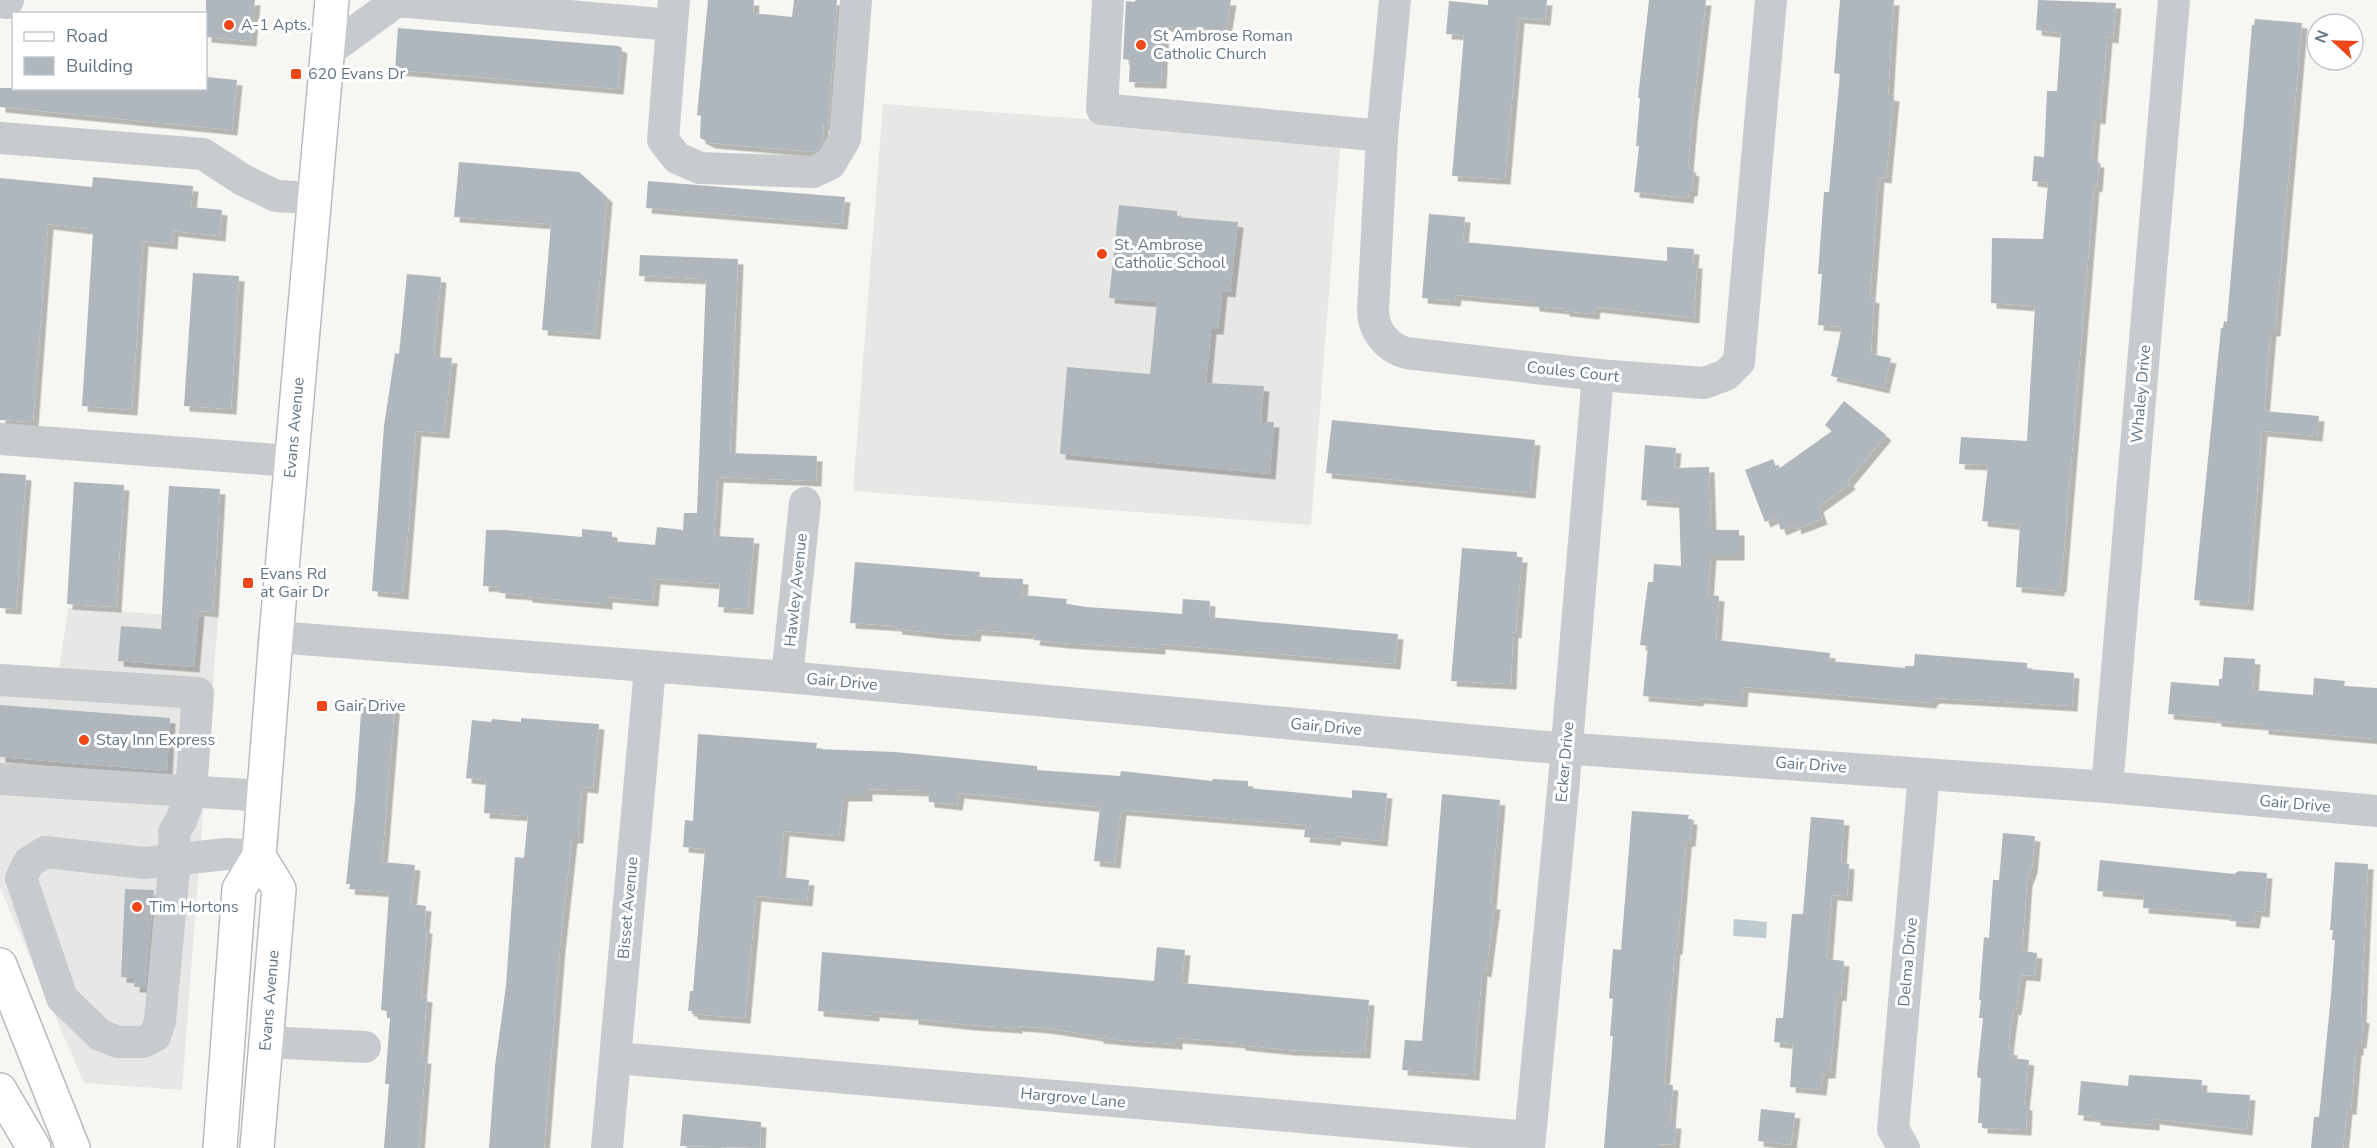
<svg xmlns="http://www.w3.org/2000/svg" width="2377" height="1148" viewBox="0 0 2377 1148" font-family="'Nunito Sans',sans-serif">
  <style>
    .built { fill: #e7e8e6 }
    .water { fill: #becbcf }
    .building { fill: #afb7bc; filter: url(#shadow) }
    .lines { fill: none; stroke-linecap: round; stroke-linejoin: round }
    .major-casing { stroke: #b8bcc0; stroke-width: 36 }
    .highway-casing { stroke: #b7bbbe; stroke-width: 36 }
    .minor { stroke: #c8cbce; stroke-width: 32 }
    .major { stroke: #fff; stroke-width: 33 }
    .highway { stroke: #fff; stroke-width: 33 }
    .poi-dot { fill: #ef461a; stroke: #fff; stroke-width: 2 }
    .labels { text-anchor: middle; dominant-baseline: central; stroke-width: 6; stroke-linejoin: round; paint-order: stroke }
    .poi-label { font-size: 16px; fill: #637786; stroke: #fff; text-anchor: start }
    .street-label { font-size: 16px; fill: #637786; stroke: #fff }
  </style>
  <defs>
    <filter id="shadow"><feDropShadow dx="5.5" dy="5.5" stdDeviation="0" flood-color="#0004"/></filter>
  </defs>
  <rect width="100%" height="100%" fill="#f6f6f2"/>
  <!-- built -->
  <g class="built">
    <path d="M883 104 1341 138 1311 525 853 491Z"/>
    <path d="M68 608 218 618 182 1090 84 1083 0 888V664L59 669Z"/>
  </g>
  <!-- water -->
  <path class="water" d="M1734 919 1767 922 1766 938 1733 936Z"/>
  <!-- building -->
  <g class="building">
    <path d="M206 0H255L251 41 206 37Z"/>
    <path d="M708 0H754L753 13 792 17 794 0H837L828 126 823 125 824 139 817 150 814 152 710 143 700 138 701 116 697 115Z"/>
    <path d="M1136 0H1231L1226 31 1164 26 1161 83 1129 82 1130 60 1123 59 1126 1 1134 2Z"/>
    <path d="M1488 0H1547L1545 20 1519 18 1505 179 1452 176 1464 35 1446 34 1449 1 1488 5Z"/>
    <path d="M1649 0H1706L1692 120 1688 167H1691L1690 170 1694 171 1692 191H1689L1688 198 1634 192 1639 146H1636L1640 98H1638Z"/>
    <path d="M1840 0H1894L1888 95 1894 96 1886 178 1879 177 1870 297 1874 298 1871 354 1891 358 1884 388 1831 376 1842 327 1818 325 1822 274H1818L1824 192H1829L1840 74 1834 73Z"/>
    <path d="M2038 0 2116 3 2113 38 2107 37 2100 119 2095 118 2092 158H2095V162H2099L2097 187 2094 186 2061 587H2059V591L2016 587 2020 525 1982 521 1988 465 1959 464 1961 437 2027 441 2035 306 1991 303 1992 238 2043 239 2048 183 2032 181 2034 156 2044 157 2047 91H2057L2061 33 2036 30Z"/>
    <path d="M2255 19 2302 23 2275 331H2271L2264 411 2319 416 2317 436 2262 431 2248 605 2194 600 2221 328H2223L2224 321 2227 322 2252 25H2254Z"/>
    <path d="M398 28 618 46 622 48 618 89 395 70Z"/>
    <path d="M206 77 237 80 232 130 0 107V88H206Z"/>
    <path d="M459 162 579 172 607 197 595 334 542 330 551 224 454 217Z"/>
    <path d="M93 177 193 186 191 207 222 210 220 236 173 231 172 244 143 241 132 410 82 406 93 233H88V229L48 224 33 422 0 420V178L92 187Z"/>
    <path d="M648 181 845 197 842 224 646 208Z"/>
    <path d="M1119 205 1177 211V217L1238 222 1230 292 1222 291 1218 329H1211L1206 383 1264 386 1261 422H1274L1270 474 1060 454 1067 367 1150 374 1157 302 1109 298Z"/>
    <path d="M1429 214 1465 217 1463 242 1667 261V247L1694 249 1693 263H1697L1694 318 1595 307 1594 314 1564 311V309L1534 306V302L1456 295 1455 301 1422 298Z"/>
    <path d="M640 255 738 259 730 453 817 456 816 481 718 477 714 536 754 538 748 609 718 607 720 584 655 579 653 601 607 597V604L527 597V595L500 593V587L483 586 486 530H505L582 537V529L612 532V541L655 545 657 527 683 530 684 513H697L706 279 639 276Z"/>
    <path d="M193 273 239 276 231 409 184 406Z"/>
    <path d="M407 274 441 277 434 357 452 358 444 433 416 431 403 594 372 591 384 426 395 353 399 354Z"/>
    <path d="M1844 401 1886 435 1848 481 1850 484 1818 507 1822 519 1796 529 1795 524 1781 530 1776 517 1765 522 1745 470 1773 459 1777 470 1832 431 1825 425Z"/>
    <path d="M1332 420 1535 440 1530 493 1326 473Z"/>
    <path d="M1645 445 1676 448 1674 468 1709 467 1711 530H1739V555H1711L1708 595 1719 596 1716 640 1830 653 1829 661 1905 668V666H1914L1915 654 2027 663V669L2074 673 2072 706 1935 698 1932 700 1931 703 1743 687 1742 702 1699 698 1698 701 1643 696 1648 646 1640 645 1648 582H1653L1654 564 1681 566 1679 503 1641 500Z"/>
    <path d="M0 473 26 475 16 609 0 608Z"/>
    <path d="M74 482 124 485 116 607 67 604Z"/>
    <path d="M169 486 220 489 213 612 199 611 194 667 118 661 121 626 161 629Z"/>
    <path d="M1462 548 1517 552V557H1522L1516 633 1513 632 1511 684 1451 681Z"/>
    <path d="M855 562 980 572 979 577 1023 579 1022 595 1067 599 1066 604 1087 607 1182 614 1183 599 1210 601 1209 617 1398 634 1395 664 1160 644V649L1064 643 1034 640 1035 634 976 630 975 636 943 634 896 629 897 626 850 623Z"/>
    <path d="M2224 657 2255 659 2253 690 2313 695 2314 678 2345 681 2344 686 2377 688V739L2263 729V725L2216 721V718L2168 714 2171 682 2219 686V679H2222Z"/>
    <path d="M362 698 395 700 382 862 415 865 411 904 426 906 424 928H427L421 996 427 997 422 1058H426L419 1148H384L389 1084H385L390 1018H387V1011L381 1010 389 892 349 889 350 884H346L355 800Z"/>
    <path d="M0 705 170 718 167 771 0 757Z"/>
    <path d="M521 718 599 724 593 788 582 787 578 838H572L560 946 544 1148H489L495 1066 506 986 515 857 524 858 528 816 484 813 486 780 466 778 472 720 491 722 492 719 521 722Z"/>
    <path d="M698 734 817 743 816 749 895 752 1037 766V770L1120 776 1121 771 1212 781 1213 779 1248 781V788L1292 792 1352 798V790L1387 793 1382 841 1336 836 1335 840 1304 837 1306 825 1121 810 1115 863 1094 861 1100 807 959 793 957 805 929 802 928 791 867 789V796H843L839 836 784 831 780 877 809 880 807 901 756 896 745 1018 692 1014V1011H688L690 991H693L705 849 683 847 685 820 693 821Z"/>
    <path d="M1442 794 1500 800 1491 904H1495L1486 972 1482 971 1474 1075 1402 1070 1405 1040 1422 1041Z"/>
    <path d="M1632 811 1689 815 1688 819H1692L1690 841H1687L1686 845 1677 949H1675L1664 1084 1673 1085 1670 1123H1676L1674 1145 1660 1144V1148H1604L1613 1036H1610L1613 999 1609 998 1613 949 1621 950Z"/>
    <path d="M1811 817 1844 820 1841 863 1849 864 1847 896 1832 895 1827 959 1844 961 1841 996 1837 995 1830 1073H1823L1821 1090 1790 1087 1793 1044 1774 1042 1776 1018H1783L1792 914H1803Z"/>
    <path d="M2003 833 2035 836 2032 868 2027 881 2022 951 2037 953 2035 976 2021 975 2016 1010 2013 1009 2008 1049 2012 1050 2011 1058 2029 1060 2024 1105H2027L2026 1130 1982 1128V1123H1978L1981 1078H1978L1977 1074 1983 1018H1979L1981 1000H1979L1984 937 1989 938 1993 880H1999Z"/>
    <path d="M2100 860 2234 874 2239 871 2267 873 2264 912 2256 911 2254 923 2230 921 2231 915 2143 908 2144 895 2097 891Z"/>
    <path d="M2335 862 2368 864 2361 1017 2364 1018 2361 1043H2358V1050H2356L2351 1109H2347L2343 1148H2311L2314 1117H2319L2331 995 2335 940H2332L2333 930H2330Z"/>
    <path d="M125 889 154 890 145 987H134L135 978 121 977Z"/>
    <path d="M1157 947 1185 950 1182 983 1369 1000 1365 1053 1289 1050 1240 1045V1043L1177 1038V1044L1129 1041 1098 1038V1036L1044 1028 1017 1026V1028L970 1025 913 1019V1015L874 1012V1016L818 1011 822 952 1154 981Z"/>
    <path d="M2129 1075 2202 1080 2201 1092 2250 1095 2247 1130 2154 1119V1125L2095 1120V1117L2078 1115 2081 1081 2128 1086Z"/>
    <path d="M1761 1109 1795 1113 1791 1145 1758 1141Z"/>
    <path d="M683 1114 761 1122 760 1148 680 1146Z"/>
  </g>
  <g class="lines">
    <defs>
      <g id="major">
        <path id="s1" d="M220 1148 239 889 259 856 276 637 332 0"/>
        <path id="s2" d="M257 1148 279 889 259 856"/>
      </g>
      <g id="highway">
        <path d="M0 965 73 1148"/>
        <path d="M0 1090 34 1148"/>
      </g>
    </defs>
    <!-- major casing -->
    <use href="#major" class="major-casing"/>
    <!-- highway casing -->
    <use href="#highway" class="highway-casing"/>
    <!-- minor -->
    <g class="minor">
      <path d="M674 0 663 140 677 158 700 168 813 172 830 164 845 139 856 0"/>
      <path d="M1108 0 1102 109 1382 136"/>
      <path d="M1395 0 1382 136 1373 310C1373 330 1386 347 1406 353L1598 375 1704 383 1726 375 1739 362 1771 0"/>
      <path d="M0 2 6 3 8 0"/>
      <path d="M328 51 397 1 672 25"/>
      <path d="M0 138 203 154 243 180 276 196 314 198"/>
      <path d="M0 439 291 461"/>
      <path d="M276 637 787 677 1533 746 2107 787 2377 811"/>
      <path d="M787 677 805 503"/>
      <path d="M0 680 198 693 191 793 181 821 174 832 175 859 160 1021 155 1036 143 1042H118L100 1035 62 998 21 878 29 862 45 852 144 863 226 854 259 856"/>
      <path d="M0 779 264 796"/>
      <path d="M2107 787 2174 0"/>
      <path d="M266 1042 365 1047"/>
      <path d="M616 1058 1530 1137"/>
      <path d="M607 1148 650 668"/>
      <path d="M1529 1148 1564 780 1598 375"/>
      <path d="M1904 1148 1893 1129 1924 774"/>
    </g>
    <!-- major -->
    <use href="#major" class="major"/>
    <!-- highway -->
    <use href="#highway" class="highway"/>
  </g>
  <!-- markers -->
  <g class="poi-dot">
    <circle cx="229" cy="25" r="6"/>
    <circle cx="1141" cy="45" r="6"/>
    <rect x="290" y="68" width="12" height="12" rx="3"/>
    <circle cx="1102" cy="254" r="6"/>
    <rect x="242" y="577" width="12" height="12" rx="3"/>
    <rect x="316" y="700" width="12" height="12" rx="3"/>
    <circle cx="84" cy="740" r="6"/>
    <circle cx="137" cy="907" r="6"/>
  </g>
  <g class="labels">
    <!-- poi labels -->
    <g class="poi-label">
      <text x="241" y="25">A-1 Apts.</text>
      <text x="1153" y="36">St Ambrose Roman<tspan x="1153" dy="18">Catholic Church</tspan></text>
      <text x="308" y="74">620 Evans Dr</text>
      <text x="1114" y="245">St. Ambrose<tspan x="1114" dy="18">Catholic School</tspan></text>
      <text x="260" y="574">Evans Rd<tspan x="260" dy="18">at Gair Dr</tspan></text>
      <text x="334" y="706">Gair Drive</text>
      <text x="96" y="740">Stay Inn Express</text>
      <text x="149" y="907">Tim Hortons</text>
    </g>
    <!-- street labels -->
    <g class="street-label">
      <text transform="translate(1573 372) rotate(6)">Coules Court</text>
      <text transform="translate(2141 394) rotate(-85)">Whaley Drive</text>
      <text stroke="none"><textPath href="#s1" startOffset="728">Evans Avenue</textPath></text>
      <text transform="translate(796 590) rotate(-84)">Hawley Avenue</text>
      <text transform="translate(842 682) rotate(5)">Gair Drive</text>
      <text transform="translate(1326 727) rotate(5)">Gair Drive</text>
      <text transform="translate(1565 762) rotate(-85)">Ecker Drive</text>
      <text transform="translate(1811 765) rotate(4)">Gair Drive</text>
      <text transform="translate(2295 804) rotate(5)">Gair Drive</text>
      <text transform="translate(628 908) rotate(-85)">Bisset Avenue</text>
      <text transform="translate(1908 962) rotate(-85)">Delma Drive</text>
      <text stroke="none"><textPath href="#s2" startOffset="148">Evans Avenue</textPath></text>
      <text transform="translate(1073 1098) rotate(5)">Hargrove Lane</text>
    </g>
  </g>
  <!-- legend -->
  <rect x="12" y="12" width="195" height="78" fill="#ffffff" stroke="#c1c9cf" stroke-width="1.5"/>
  <rect x="24" y="32" width="30" height="9" fill="#ffffff" stroke="#c1c9cf" stroke-width="1.5"/>
  <text x="66" y="42" font-size="18" fill="#637786">Road</text>
  <rect x="24" y="57" width="30" height="18" fill="#afb7bc" stroke="#c1c9cf" stroke-width="1.5"/>
  <text x="66" y="72" font-size="18" fill="#637786">Building</text>
  <!-- north arrow -->
  <g transform="translate(2335 42) rotate(292)"><circle r="28" fill="#ffffff" stroke="#c1c9cf" stroke-width="1.5"/>
  <path d="M0-4.5L10 22L0 15L-10 22Z" fill="#ef461a"/>
  <text y="-9" font-size="16" font-weight="bold" text-anchor="middle" fill="#637786">N</text>
  </g>
</svg>
